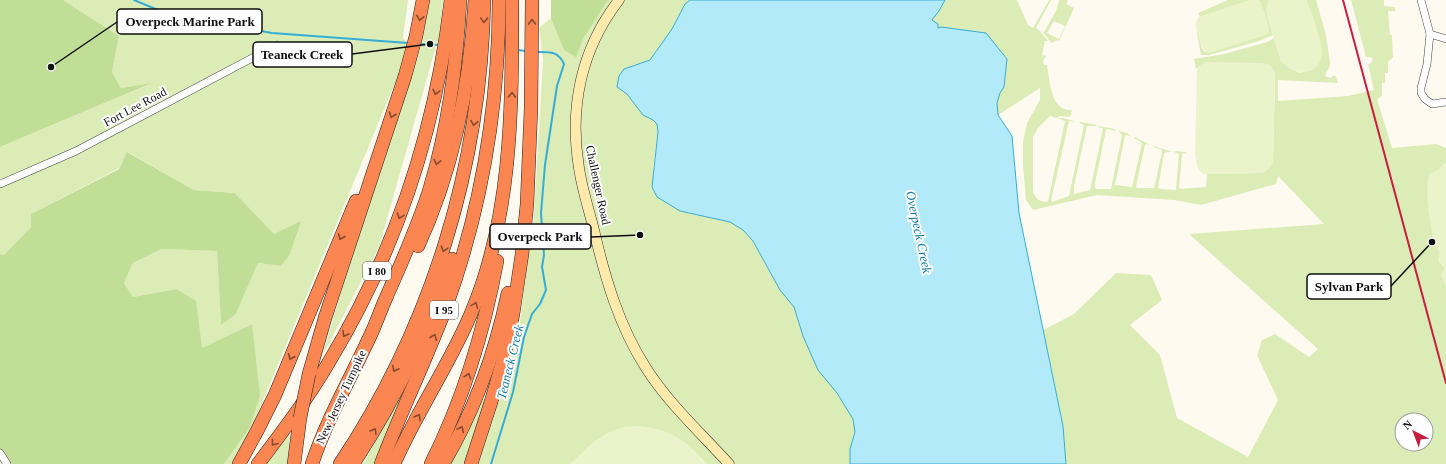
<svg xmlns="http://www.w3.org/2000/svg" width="1446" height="464" viewBox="0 0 1446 464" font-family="Georgia,serif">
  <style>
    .green { fill: #dbecb7; fill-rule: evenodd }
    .forest { fill: #c1de96 }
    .pitch { fill: #ebf3ca }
    .water { fill: #b2eaf9; stroke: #35add5 }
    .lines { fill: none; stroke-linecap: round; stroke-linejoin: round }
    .stream { stroke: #35add5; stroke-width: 2 }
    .street-casing { stroke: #424242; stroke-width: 8 }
    .secondary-casing { stroke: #313131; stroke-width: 11 }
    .highway-casing { stroke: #202020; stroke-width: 14 }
    .street { stroke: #fff; stroke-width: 7 }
    .secondary { stroke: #ffe9ab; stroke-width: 10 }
    .highway { stroke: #fc8652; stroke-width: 13 }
    .rail { stroke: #c71e40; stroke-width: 2 }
    .highway-bridge-casing { stroke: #202020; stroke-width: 14; stroke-linecap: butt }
    .highway-bridge { stroke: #fc8652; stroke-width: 13 }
    .oneway { stroke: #864a30 }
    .labels { text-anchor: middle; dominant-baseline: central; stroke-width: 4; stroke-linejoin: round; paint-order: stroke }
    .shield { fill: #fff; stroke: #575757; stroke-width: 1 }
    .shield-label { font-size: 11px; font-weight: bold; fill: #0f0f0f }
    .street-label { font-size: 12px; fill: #0f0f0f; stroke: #fff }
    .water-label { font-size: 13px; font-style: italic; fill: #107da8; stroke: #fff }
    .leader { fill: none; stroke: #0f0f0f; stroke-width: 1.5 }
    .callout-dot { fill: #0f0f0f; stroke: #fff; stroke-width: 1.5 }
    .callout { fill: #fff; stroke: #0f0f0f; stroke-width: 1.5 }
    .callout-label { font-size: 13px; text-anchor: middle; font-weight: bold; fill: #0f0f0f }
  </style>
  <rect width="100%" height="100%" fill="#fffaf0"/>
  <!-- green -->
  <g class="green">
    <path d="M63 0H408L403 38 410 47 240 456 234 464H224L249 429 252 324 202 348 176 289 133 297 124 283 133 263 162 249 217 251 221 324 236 314 258 263 281 266 274 234 235 193 194 190 128 152 119 168 31 214V227L4 255 0 254V182L4 180 0 178V147L150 84 121 88 112 72 119 36Z"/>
    <path d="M430 0H443L439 36 379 247 322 357 355 245 421 47Z"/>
    <path d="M551 0H690L685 4 672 29 650 60 624 69 617 87 627 94 643 115 653 120 657 124 658 132 653 167 680 211 730 222 743 230 753 241 780 290 794 307 803 336 853 419 855 432 850 449V464H478L495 414 520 322 534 216 543 60 539 28 551 18Z"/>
    <path d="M945 0H1017L1028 25 1033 28 1049 0H1051L1036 28 1039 30 1048 41H1045L1042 55 1046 56 1043 61 1044 65H1047C1050 81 1050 111 1072 110L1070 117 1060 116 1057 118 1050 116 1038 128 1033 137V193L1038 200 1046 202 1048 201 1065 121 1058 118H1063L1077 122 1069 121 1051 201 1052 202 1069 196 1084 125 1079 123 1080 122 1097 125 1096 126H1087L1074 186V194L1090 190 1103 129 1102 128 1098 127 1099 126 1115 129 1116 131 1107 129 1106 130 1095 183V188L1097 189H1111L1122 135 1118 131 1127 133 1132 137 1127 135 1125 136 1115 185 1132 187 1142 144 1141 142 1134 138 1135 137 1152 146 1147 144 1145 145 1136 186 1137 188H1154L1162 152V150L1154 147V146L1172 152H1167L1164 153 1158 188 1160 189 1176 190 1179 154 1174 152 1175 151 1185 152 1188 154 1183 153 1182 155 1179 187 1181 189 1206 187 1207 174 1262 173 1267 170 1273 162 1275 74 1206 62 1196 69 1194 59 1224 54 1267 42 1274 38 1281 61 1299 73 1307 71 1315 68 1306 0H1316L1326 35 1330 62C1331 69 1326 70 1325 76L1330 78 1335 75 1338 83 1278 80V101L1348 96 1374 90 1368 64 1372 62 1373 59 1370 57H1366L1351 0H1384V6L1395 7V11H1388L1390 35H1392L1393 57 1388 62V73H1385V83H1382V96L1377 99 1392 148 1436 144 1446 148V464H1066L1063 425 1043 330 1074 314 1116 273 1151 275 1162 300 1130 325 1160 355 1177 418 1248 457 1278 400 1257 355 1262 340 1275 334 1309 357 1318 349 1189 234 1324 224 1278 176 1276 184 1201 205 1174 200 1097 195 1033 210 1026 200 1023 164V142L1027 123 1040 100V88L998 115 997 103 1000 93 1004 87 1006 72 1007 59 986 33 938 28 932 20 939 11ZM1402 420H1426V444H1402Z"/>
    <path d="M1059 0H1068L1066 4 1074 8 1059 41 1057 40 1052 43 1042 31 1044 32 1056 11ZM1054 21 1065 26 1059 39 1047 33Z"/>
    <path d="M1228 0H1250L1200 17 1198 13Z"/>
    <path d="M1258 0H1269L1267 15 1273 35 1259 41 1209 55H1201L1197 34 1198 32 1202 48 1205 52 1261 3Z"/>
    <path d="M411 379 377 464H363Z"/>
    <path d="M479 398 488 401 467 464H446Z"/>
    <path d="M290 432 288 464H265Z"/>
  </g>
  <!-- forest -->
  <g class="forest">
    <path d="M0 0H63L119 36 112 72 121 88 152 83 0 147Z"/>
    <path d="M551 0H608L583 39 576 57 564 50 551 18Z"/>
    <path d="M127 152 194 190 235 193 274 234 301 221 290 254 281 266 258 263 236 314 221 325 217 251 162 249 133 263 124 283 133 297 176 289 196 301 202 348 252 324 260 396 249 429 224 464H7L0 453V254L4 255 31 227V214L119 169Z"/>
  </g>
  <!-- pitch -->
  <g class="pitch">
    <path d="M1250 0H1258C1264 7 1268 22 1269 31L1266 35 1209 53C1202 51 1195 30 1196 23 1196 21 1198 19 1199 17Z"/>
    <path d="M1269 0H1306C1311 9 1323 46 1322 55 1319 76 1293 77 1281 61L1267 15 1266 9Z"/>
    <path d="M1206 62 1264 63C1270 65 1273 67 1275 73L1273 162 1267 170 1262 173 1203 174 1198 169 1195 154 1197 70 1199 66Z"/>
    <path d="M1446 162V287L1441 275 1444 268 1438 261C1442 247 1436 252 1434 242 1431 228 1423 184 1430 173L1438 170 1444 163Z"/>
    <path d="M639 426C673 430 685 440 707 464H570C586 449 599 434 621 428 626 426 633 426 639 426Z"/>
  </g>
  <!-- water -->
  <path class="water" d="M690 0H945L939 11 932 20 938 24V28L941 27 986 33 1007 59 1004 87 1000 93 997 103 998 115 1012 136 1019 213 1063 426 1066 464H850V449L855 432 853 419 837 393 818 370 803 336 794 307 780 290 753 241 743 230 730 222 680 211 657 197 652 187 658 132 657 124 653 120 643 115 627 94 617 87 619 76 624 69 650 60 672 29 685 4Z"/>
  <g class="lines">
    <!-- stream -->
    <g class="stream">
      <path d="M134 0 192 24 228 25 272 33 408 43"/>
      <path d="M419 44 440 45"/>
      <path d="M517 50 526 51"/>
      <path d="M491 464 513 392 524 337 532 314 540 304 546 290 542 267 544 255 541 213 545 165 557 86 564 64C558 51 550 52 537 52"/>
    </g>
    <defs>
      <g id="street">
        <path d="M1421 0 1430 34 1427 64 1421 88V93L1425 99 1432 104 1446 102"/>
        <path d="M1430 34 1446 39"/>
        <path d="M0 184 76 151 277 45"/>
        <path d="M0 453 7 464"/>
      </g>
      <path id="secondary" d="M619 0C581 49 569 108 579 168 582 189 589 210 594 230 605 278 619 326 646 368 669 404 700 432 729 464"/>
      <g id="highway">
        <path d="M418 246C454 168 470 85 475 0"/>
        <path d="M309 374 325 318 405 76 416 36 423 0"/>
        <path d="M239 464 257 431 275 395 356 201"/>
        <path d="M258 464C283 431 308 398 329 362 396 251 436 128 451 0"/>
        <path d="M294 464 300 418"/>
        <path d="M312 464C327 418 352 376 372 332 377 321 381 309 386 298 402 261 418 227 430 188 448 128 457 63 460 0"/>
        <path d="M340 464C432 326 481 165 484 0"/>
        <path d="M353 464C395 400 428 332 452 259"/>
        <path d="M381 464C401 411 426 360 446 307 482 207 499 106 499 0"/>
        <path d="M394 464C416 413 448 367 470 316 513 216 512 107 512 0"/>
        <path d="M431 464C463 400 484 331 497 261"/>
        <path d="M443 464C475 410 495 354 508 293"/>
        <path d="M471 464 491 402 504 357 513 314 522 254 527 204 531 108 532 0"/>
      </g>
    </defs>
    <!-- street casing -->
    <use href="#street" class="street-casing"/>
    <!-- secondary casing -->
    <use href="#secondary" class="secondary-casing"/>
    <!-- highway casing -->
    <use href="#highway" class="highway-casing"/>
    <!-- street -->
    <use href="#street" class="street"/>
    <!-- secondary -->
    <use href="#secondary" class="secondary"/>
    <!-- highway -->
    <use href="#highway" class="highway"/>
    <!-- rail -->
    <path class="rail" d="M1343 0 1446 383"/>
    <defs>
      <path id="highway-bridge" d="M300 418 309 374"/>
    </defs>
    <!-- highway-bridge casing -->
    <use href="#highway-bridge" class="highway-bridge-casing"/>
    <!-- highway-bridge -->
    <use href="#highway-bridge" class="highway-bridge"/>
  </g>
  <!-- one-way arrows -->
  <defs><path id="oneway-chevron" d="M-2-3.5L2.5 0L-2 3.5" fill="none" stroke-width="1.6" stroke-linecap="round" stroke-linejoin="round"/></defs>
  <g class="oneway">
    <use href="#oneway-chevron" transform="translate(420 18) rotate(102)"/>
    <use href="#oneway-chevron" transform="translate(484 20) rotate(92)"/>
    <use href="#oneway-chevron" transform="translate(532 22) rotate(-91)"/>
    <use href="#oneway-chevron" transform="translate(436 92) rotate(102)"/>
    <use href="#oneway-chevron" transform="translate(512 95) rotate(-88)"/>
    <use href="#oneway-chevron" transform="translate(392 115) rotate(109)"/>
    <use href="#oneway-chevron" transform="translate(474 123) rotate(99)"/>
    <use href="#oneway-chevron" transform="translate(437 162) rotate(104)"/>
    <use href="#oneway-chevron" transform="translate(400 216) rotate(110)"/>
    <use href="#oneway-chevron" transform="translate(341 237) rotate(113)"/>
    <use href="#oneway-chevron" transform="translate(444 249) rotate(108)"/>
    <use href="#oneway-chevron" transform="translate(475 305) rotate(-69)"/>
    <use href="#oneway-chevron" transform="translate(345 334) rotate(119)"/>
    <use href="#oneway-chevron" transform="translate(434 337) rotate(-68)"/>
    <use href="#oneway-chevron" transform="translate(291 357) rotate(113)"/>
    <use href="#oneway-chevron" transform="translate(395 369) rotate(116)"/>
    <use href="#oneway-chevron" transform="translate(468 376) rotate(-71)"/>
    <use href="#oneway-chevron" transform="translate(418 417) rotate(-61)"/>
    <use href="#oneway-chevron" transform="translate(461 429) rotate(-64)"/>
    <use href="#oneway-chevron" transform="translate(374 431) rotate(-59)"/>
    <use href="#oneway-chevron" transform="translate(274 443) rotate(127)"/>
  </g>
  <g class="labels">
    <!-- shield labels -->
    <g class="shield">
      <rect x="363" y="262" width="28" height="18" rx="3"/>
      <rect x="430" y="301" width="28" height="18" rx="3"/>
    </g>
    <g class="shield-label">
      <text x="377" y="271">I 80</text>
      <text x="444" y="310">I 95</text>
    </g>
    <!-- street labels -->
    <g class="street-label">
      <text transform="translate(135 107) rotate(-28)">Fort Lee Road</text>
      <text transform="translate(598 185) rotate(78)">Challenger Road</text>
      <text transform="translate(341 397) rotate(-65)">New Jersey Turnpike</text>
    </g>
    <!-- water labels -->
    <g class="water-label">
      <text transform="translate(919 232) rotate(78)">Overpeck Creek</text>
      <text transform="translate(510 362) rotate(-76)">Teaneck Creek</text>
    </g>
  </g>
  <!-- callouts -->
  <path class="leader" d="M51 67L117 22M430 44L352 54M640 235L591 237M1432 242L1391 286"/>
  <g class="callout-dot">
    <circle cx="51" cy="67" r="4"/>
    <circle cx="430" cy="44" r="4"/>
    <circle cx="640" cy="235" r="4"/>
    <circle cx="1432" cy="242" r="4"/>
  </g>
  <g class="callout">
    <rect x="117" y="9" width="145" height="25" rx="4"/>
    <rect x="253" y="42" width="99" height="25" rx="4"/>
    <rect x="490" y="224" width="101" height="25" rx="4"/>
    <rect x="1307" y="274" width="84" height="25" rx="4"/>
  </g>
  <g class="callout-label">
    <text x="190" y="26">Overpeck Marine Park</text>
    <text x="302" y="59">Teaneck Creek</text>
    <text x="540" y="241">Overpeck Park</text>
    <text x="1349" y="291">Sylvan Park</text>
  </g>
  <!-- north arrow -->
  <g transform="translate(1414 432) rotate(318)"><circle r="19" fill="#ffffff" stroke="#9f9f9f"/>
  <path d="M0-3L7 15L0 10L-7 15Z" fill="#c71e40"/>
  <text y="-6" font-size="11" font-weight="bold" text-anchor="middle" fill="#0f0f0f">N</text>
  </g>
</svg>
